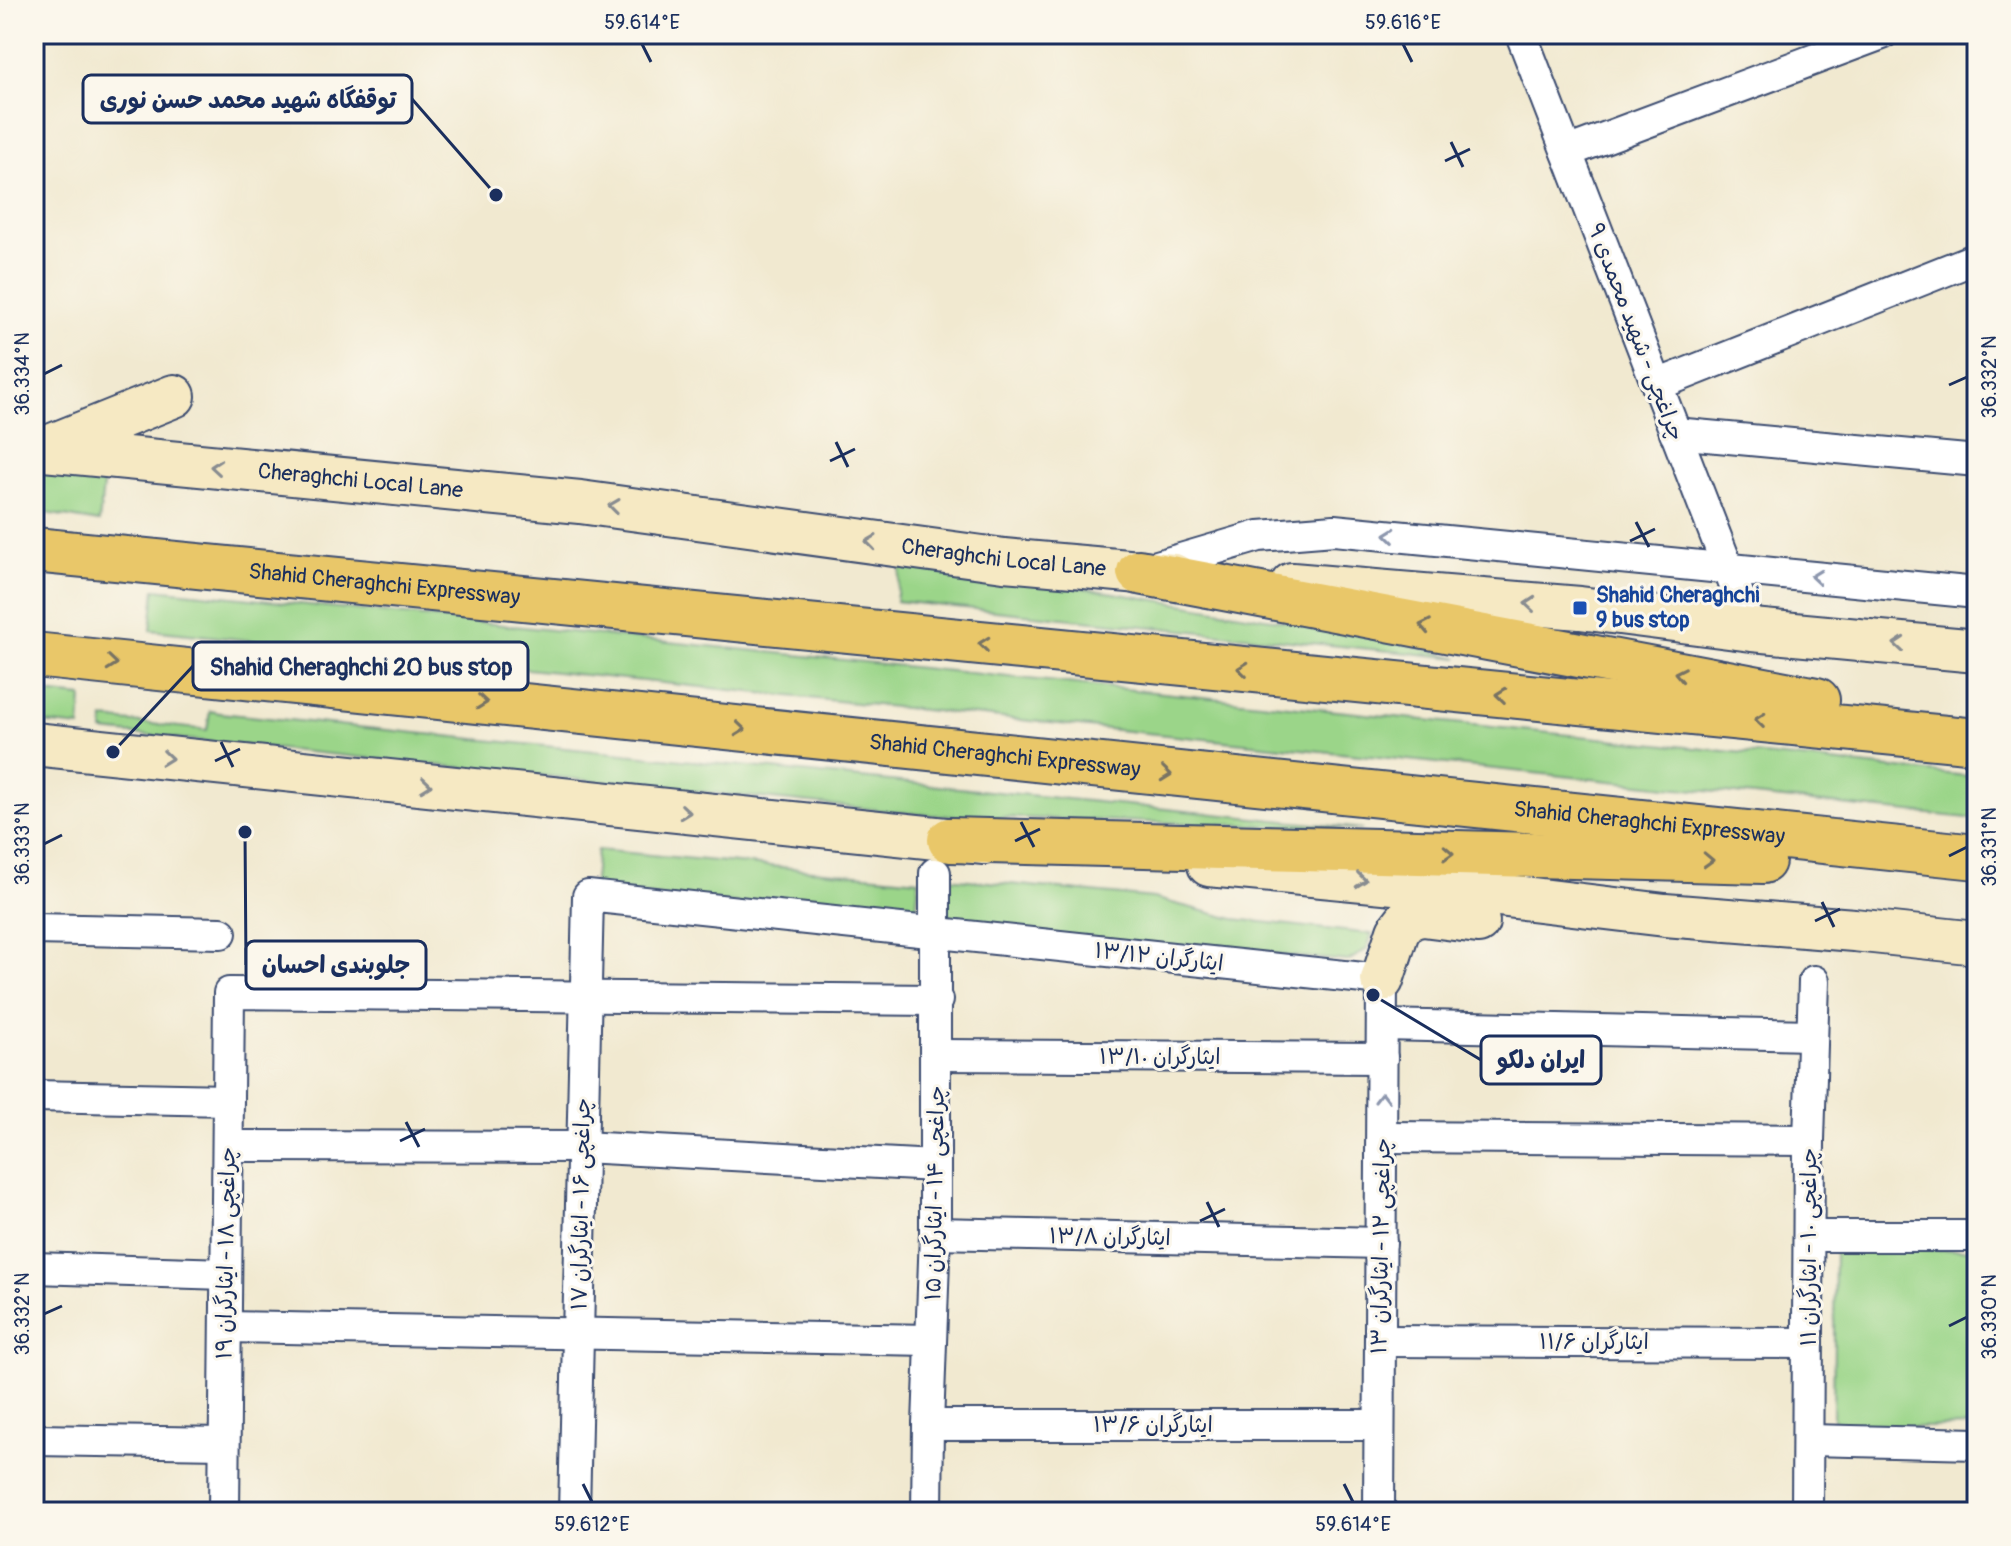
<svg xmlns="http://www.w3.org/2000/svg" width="2011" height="1546" viewBox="0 0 2011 1546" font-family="Pangolin,'Playpen Sans Arabic',sans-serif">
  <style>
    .green { fill: #9bd589; stroke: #5b8274; stroke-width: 2 }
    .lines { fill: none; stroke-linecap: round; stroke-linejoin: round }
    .minor-casing { stroke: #3b4b6f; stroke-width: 34 }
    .secondary-casing { stroke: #3b4b6f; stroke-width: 46 }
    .trunk-casing { stroke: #3b4b6f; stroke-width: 48 }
    .minor { stroke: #fff; stroke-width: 30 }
    .secondary { stroke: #f6e9c3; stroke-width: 42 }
    .trunk { stroke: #e9c769; stroke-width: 44 }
    .oneway { stroke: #888c90 }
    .oneway2 { stroke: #8d97ae }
    .oneway3 { stroke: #787363 }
    .ticks { fill: none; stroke: #1b2f5e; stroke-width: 3 }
    .transit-dot { fill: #1a4fb4; stroke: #fbf7ec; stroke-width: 3 }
    .labels { text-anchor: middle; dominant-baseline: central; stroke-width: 6; stroke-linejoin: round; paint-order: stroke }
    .street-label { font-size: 22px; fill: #1b2f5e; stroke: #fbf7ec }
    .transit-label { font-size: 22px; font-weight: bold; fill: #164399; stroke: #fbf7ec; text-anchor: start }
    .leader { fill: none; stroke: #1b2f5e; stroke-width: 3 }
    .callout-dot { fill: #1b2f5e; stroke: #fbf7ec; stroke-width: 3 }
    .callout { fill: #fbf7ec; stroke: #1b2f5e; stroke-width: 3 }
    .callout-label { font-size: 24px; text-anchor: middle; font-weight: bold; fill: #1b2f5e }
    .neatline { fill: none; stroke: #1b2f5e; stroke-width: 3 }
    .ticks-label { font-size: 20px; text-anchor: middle; fill: #1b2f5e }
  </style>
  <rect width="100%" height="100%" fill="#fbf7ec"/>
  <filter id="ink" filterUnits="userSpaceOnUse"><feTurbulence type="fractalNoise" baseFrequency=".0125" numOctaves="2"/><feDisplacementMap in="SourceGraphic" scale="16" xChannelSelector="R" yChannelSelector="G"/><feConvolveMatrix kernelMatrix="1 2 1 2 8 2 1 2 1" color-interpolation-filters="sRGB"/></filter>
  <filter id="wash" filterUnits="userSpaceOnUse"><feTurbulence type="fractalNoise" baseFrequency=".006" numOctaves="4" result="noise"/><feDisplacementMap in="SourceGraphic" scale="32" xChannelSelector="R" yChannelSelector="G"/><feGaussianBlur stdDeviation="1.8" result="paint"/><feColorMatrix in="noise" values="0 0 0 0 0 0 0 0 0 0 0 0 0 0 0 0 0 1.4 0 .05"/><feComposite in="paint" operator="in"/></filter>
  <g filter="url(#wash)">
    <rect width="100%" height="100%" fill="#f1e9d0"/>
    <!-- green -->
    <g class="green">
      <path d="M34 470 104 477 99 522 34 511Z"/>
      <path d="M902 558 1375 636 1459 658 896 601Z"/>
      <path d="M155 589 1977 777V819L151 630Z"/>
      <path d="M34 692 82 697 80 727 34 722Z"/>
      <path d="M210 711 220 713 1363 829 928 815 103 731 104 719 207 730Z"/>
      <path d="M597 850 919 880 915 921 593 890Z"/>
      <path d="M948 878 1153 898 1234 919 1372 934 1367 949 1348 961 945 927Z"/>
      <path d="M1835 1249 1977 1250V1426L1864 1428 1833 1424Z"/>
    </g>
  </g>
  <g filter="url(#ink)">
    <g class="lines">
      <defs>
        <g id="minor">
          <path d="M1521 34 1752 630"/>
          <path d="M1567 152 1882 34"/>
          <path d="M1657 385 1977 258"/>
          <path d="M1675 433 1977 461"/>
          <path d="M1147 569 1259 536 1334 530 1977 593"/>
          <path d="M34 929 221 933"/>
          <path d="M1383 1025 1810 1035"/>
          <path d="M937 1055 1382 1058"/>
          <path d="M34 1096 228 1100"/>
          <path d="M1382 1137 1809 1140"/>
          <path d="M228 1146 582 1147 935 1166"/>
          <path d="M935 1233 1381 1243"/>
          <path d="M1810 1236H1977"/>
          <path d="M34 1268 226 1274"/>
          <path d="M226 1327 931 1340"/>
          <path d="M1380 1341 1808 1343"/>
          <path d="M928 1425H1377"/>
          <path d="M34 1440 224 1443"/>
          <path d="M1809 1440 1977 1444"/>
          <path d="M224 1512 229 993 937 1000"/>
          <path d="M574 1512 588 896 1382 980 1379 1512"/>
          <path d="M927 1512 928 1425 935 1233V873"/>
          <path d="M1807 1512 1809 1140 1814 981"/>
        </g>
        <g id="secondary">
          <path d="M45 448 174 396"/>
          <path id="s1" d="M34 449 580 502 1004 560 1174 575"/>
          <path d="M1292 584 1580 608 1752 630 1977 651"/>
          <path d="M34 744 984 843"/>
          <path d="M1209 865 1415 885 1665 915 1854 930 1977 943"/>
          <path d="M1382 980 1398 931 1408 918 1423 915 1478 922"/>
        </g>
        <g id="trunk">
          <path id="s2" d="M34 550 1977 741"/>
          <path d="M1139 572 1817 700"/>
          <path id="s3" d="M34 655 1977 857"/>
          <path d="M950 840 1763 861"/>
        </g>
      </defs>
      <!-- minor casing -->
      <use href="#minor" class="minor-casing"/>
      <!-- secondary casing -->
      <use href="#secondary" class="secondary-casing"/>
      <!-- trunk casing -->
      <use href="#trunk" class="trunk-casing"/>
      <!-- minor -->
      <use href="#minor" class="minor"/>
      <!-- secondary -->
      <use href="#secondary" class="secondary"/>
      <!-- trunk -->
      <use href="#trunk" class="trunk"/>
    </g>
    <!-- one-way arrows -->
    <defs><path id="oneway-chevron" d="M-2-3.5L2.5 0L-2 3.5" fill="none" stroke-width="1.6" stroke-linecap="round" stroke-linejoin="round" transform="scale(2)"/></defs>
    <g class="oneway">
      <use href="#oneway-chevron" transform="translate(216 467) rotate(-175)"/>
      <use href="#oneway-chevron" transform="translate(614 506) rotate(-172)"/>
      <use href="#oneway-chevron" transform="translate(871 542) rotate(-172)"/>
      <use href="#oneway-chevron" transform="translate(1530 604) rotate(-175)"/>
      <use href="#oneway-chevron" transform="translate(1899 644) rotate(-175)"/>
      <use href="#oneway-chevron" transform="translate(167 758) rotate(6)"/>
      <use href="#oneway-chevron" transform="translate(426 785) rotate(6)"/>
      <use href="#oneway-chevron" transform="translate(685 812) rotate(6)"/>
      <use href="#oneway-chevron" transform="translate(1361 880) rotate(6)"/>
    </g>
    <g class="oneway2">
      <use href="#oneway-chevron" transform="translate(1390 535) rotate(-174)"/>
      <use href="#oneway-chevron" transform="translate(1816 577) rotate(-174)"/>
      <use href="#oneway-chevron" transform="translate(1382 1098) rotate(-90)"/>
    </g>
    <g class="oneway3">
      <use href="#oneway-chevron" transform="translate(1425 626) rotate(-169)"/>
      <use href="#oneway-chevron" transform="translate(984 644) rotate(-174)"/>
      <use href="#oneway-chevron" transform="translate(112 663) rotate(6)"/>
      <use href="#oneway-chevron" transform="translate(1243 669) rotate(-174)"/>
      <use href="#oneway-chevron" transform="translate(1680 674) rotate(-169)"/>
      <use href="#oneway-chevron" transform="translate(1501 695) rotate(-174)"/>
      <use href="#oneway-chevron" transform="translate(482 702) rotate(6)"/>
      <use href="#oneway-chevron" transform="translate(1760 720) rotate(-174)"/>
      <use href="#oneway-chevron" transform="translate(740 729) rotate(6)"/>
      <use href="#oneway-chevron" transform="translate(1166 774) rotate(6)"/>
      <use href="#oneway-chevron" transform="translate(1448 853) rotate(2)"/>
      <use href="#oneway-chevron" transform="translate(1708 860) rotate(2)"/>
    </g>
  </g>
  <!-- ticks -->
  <path class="ticks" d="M642 44 651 62M1403 44 1412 62M1451 142 1463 167M1445 161 1470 149M44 374 62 365M1949 385 1967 377M836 442 848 467M830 461 855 449M1636 522 1649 547M1630 541 1655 529M221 742 233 767M215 761 240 749M1021 822 1034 847M1015 841 1040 829M44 844 62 835M1949 856 1967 847M1822 902 1834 927M1815 921 1840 909M406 1122 419 1147M400 1141 425 1129M1207 1202 1219 1227M1200 1221 1225 1209M44 1314 62 1306M1949 1326 1967 1317M583 1484 592 1502M1344 1484 1353 1502"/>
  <!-- markers -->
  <rect class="transit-dot" x="1572" y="600" width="16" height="16" rx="4"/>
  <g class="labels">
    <!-- street labels -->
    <g class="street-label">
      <text transform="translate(1636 332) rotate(69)">۹ چراغچی - شهید محمدی</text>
      <text stroke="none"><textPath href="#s1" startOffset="328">Cheraghchi Local Lane</textPath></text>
      <text stroke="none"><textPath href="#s1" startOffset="976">Cheraghchi Local Lane</textPath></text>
      <text stroke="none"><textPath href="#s2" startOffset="352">Shahid Cheraghchi Expressway</textPath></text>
      <text stroke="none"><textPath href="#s3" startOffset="976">Shahid Cheraghchi Expressway</textPath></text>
      <text stroke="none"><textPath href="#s3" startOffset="1624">Shahid Cheraghchi Expressway</textPath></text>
      <text transform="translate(1159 957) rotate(6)">ایثارگران ۱۳/۱۲</text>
      <text x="1160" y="1057">ایثارگران ۱۳/۱۰</text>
      <text transform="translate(935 1193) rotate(-89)">چراغچی ۱۴ - ایثارگران ۱۵</text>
      <text transform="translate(581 1204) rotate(-89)">چراغچی ۱۶ - ایثارگران ۱۷</text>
      <text transform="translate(1110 1237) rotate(1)">ایثارگران ۱۳/۸</text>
      <text transform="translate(1381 1246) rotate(-89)">چراغچی ۱۲ - ایثارگران ۱۳</text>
      <text transform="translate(1809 1247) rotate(-90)">چراغچی ۱۰ - ایثارگران ۱۱</text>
      <text transform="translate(226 1253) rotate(-89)">چراغچی ۱۸ - ایثارگران ۱۹</text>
      <text x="1594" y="1342">ایثارگران ۱۱/۶</text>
      <text x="1153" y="1425">ایثارگران ۱۳/۶</text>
    </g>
    <!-- transit labels -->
    <g class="transit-label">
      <text x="1596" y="595">Shahid Cheraghchi<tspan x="1596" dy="25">9 bus stop</tspan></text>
    </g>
  </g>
  <!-- callouts -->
  <path class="leader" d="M496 195L412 99M113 752L193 666M245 832L246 965M1373 995L1481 1060"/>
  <g class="callout-dot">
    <circle cx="496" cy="195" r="8"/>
    <circle cx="113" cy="752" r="8"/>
    <circle cx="245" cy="832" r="8"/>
    <circle cx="1373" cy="995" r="8"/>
  </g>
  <g class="callout">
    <rect x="83" y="75" width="329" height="48" rx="8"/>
    <rect x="193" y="642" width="335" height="48" rx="8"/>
    <rect x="246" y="941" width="180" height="48" rx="8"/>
    <rect x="1481" y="1036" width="120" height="48" rx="8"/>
  </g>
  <g class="callout-label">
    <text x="248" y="108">توقفگاه شهید محمد حسن نوری</text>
    <text x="361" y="675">Shahid Cheraghchi 20 bus stop</text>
    <text x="336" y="973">جلوبندی احسان</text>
    <text x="1541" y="1068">ایران دلکو</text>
  </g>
  <!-- margin -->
  <rect width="2011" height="1546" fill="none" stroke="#fbf7ec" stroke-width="88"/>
  <rect x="44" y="44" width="1923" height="1458" class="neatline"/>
  <g class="ticks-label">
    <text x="642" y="29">59.614°E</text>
    <text x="1403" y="29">59.616°E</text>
    <text transform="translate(22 374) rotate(-90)" y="7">36.334°N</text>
    <text transform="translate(1989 377) rotate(-90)" y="7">36.332°N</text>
    <text transform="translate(22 844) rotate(-90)" y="7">36.333°N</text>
    <text transform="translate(1989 847) rotate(-90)" y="7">36.331°N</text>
    <text transform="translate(22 1314) rotate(-90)" y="7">36.332°N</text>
    <text transform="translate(1989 1317) rotate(-90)" y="7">36.330°N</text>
    <text x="592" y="1531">59.612°E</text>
    <text x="1353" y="1531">59.614°E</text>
  </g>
</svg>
